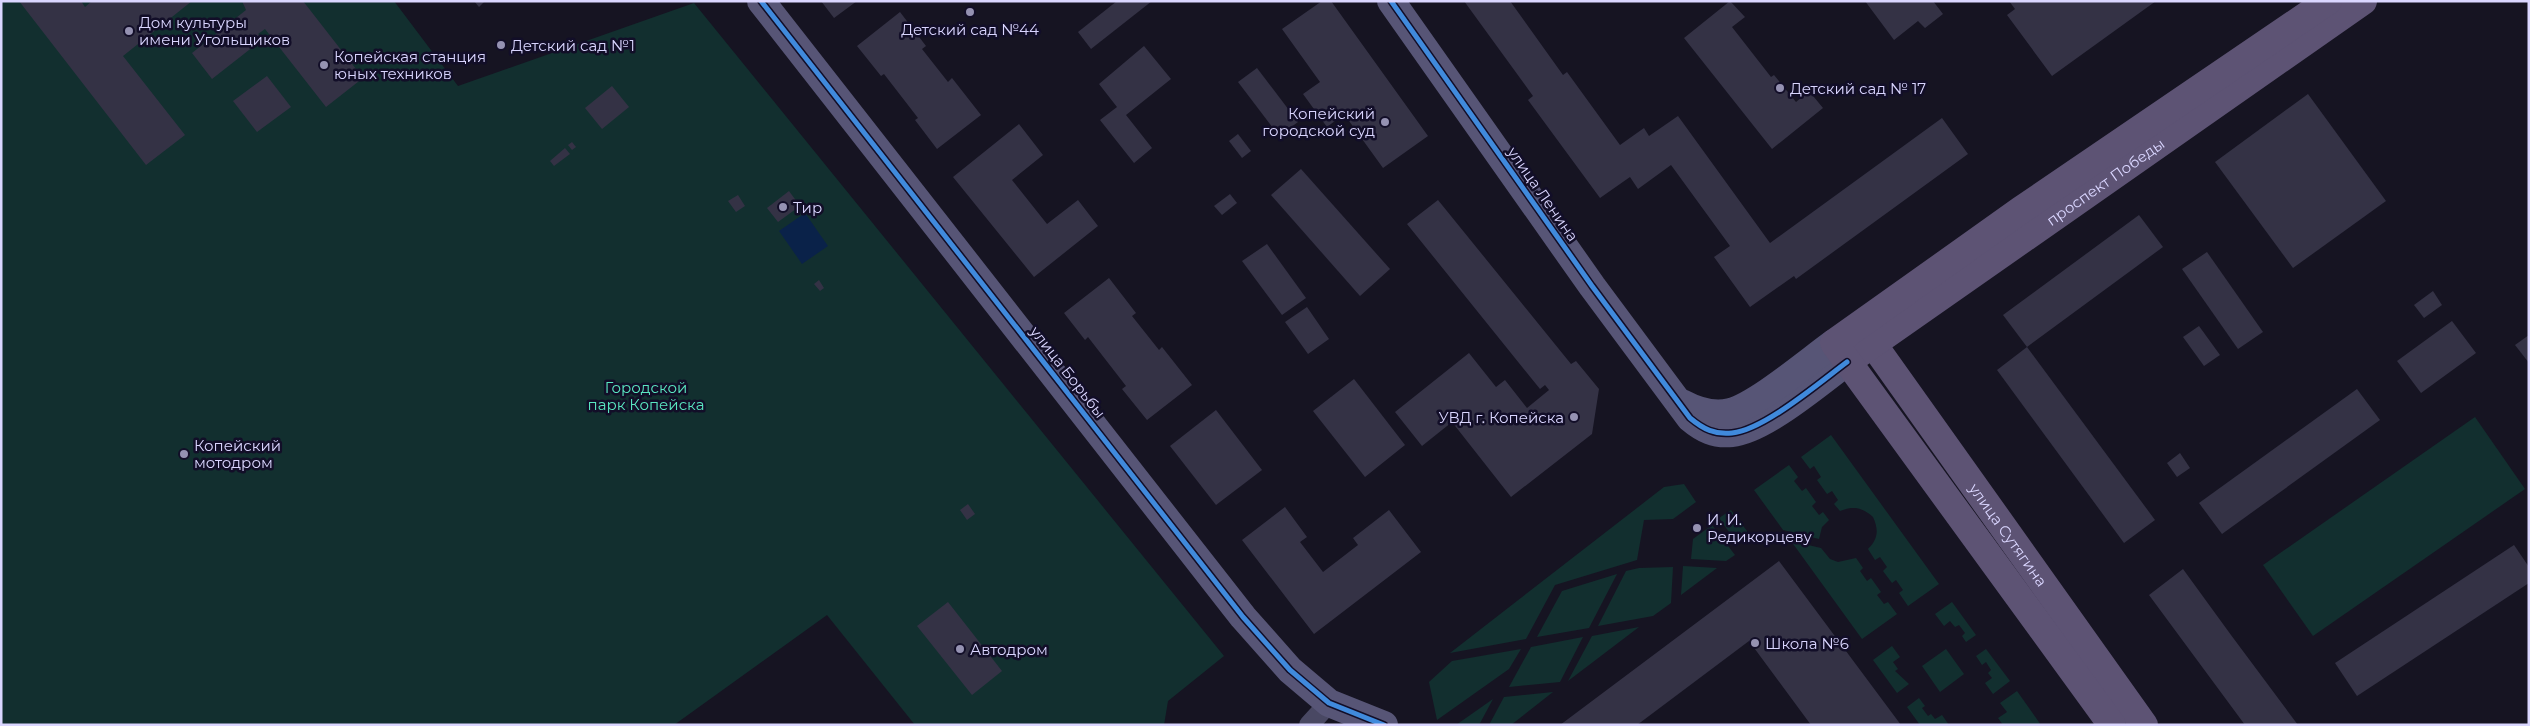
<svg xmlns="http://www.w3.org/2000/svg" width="2530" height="726" viewBox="0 0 2530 726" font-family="Montserrat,sans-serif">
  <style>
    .green { fill: #122f2f }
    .water { fill: #0a2249 }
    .building { fill: #343245 }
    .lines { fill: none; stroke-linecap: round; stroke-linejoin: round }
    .street { stroke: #494863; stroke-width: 20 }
    .secondary { stroke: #575576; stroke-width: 28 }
    .primary { stroke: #5d5374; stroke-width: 28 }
    .cycleway-casing { stroke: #120e28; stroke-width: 8 }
    .cycleway { stroke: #408adc; stroke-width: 5 }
    .poi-dot { fill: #9592b2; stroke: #120e28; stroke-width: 2 }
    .labels { text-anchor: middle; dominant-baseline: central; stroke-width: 5; stroke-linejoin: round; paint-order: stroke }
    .poi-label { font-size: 15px; fill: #dad6ff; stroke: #120e28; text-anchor: start }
    .street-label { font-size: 15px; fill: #dad6ff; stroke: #120e28 }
    .park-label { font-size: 15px; fill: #5ae7c1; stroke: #120e28 }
  </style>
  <rect width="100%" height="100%" fill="#161422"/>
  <!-- green -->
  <g class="green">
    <path d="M1 1H394L458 86 694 3 1224 656 1168 701 1164 725H915L827 615 674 725H1Z"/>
    <path d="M2475 417 2525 489 2313 636 2263 565Z"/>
    <path d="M1831 435 1939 584 1908 606 1899 593 1903 590 1896 580 1892 583 1883 571 1887 567 1880 557 1875 560 1868 549C1878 539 1879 530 1873 517 1862 507 1853 506 1840 511L1834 504 1838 500 1832 491 1827 494 1817 480 1821 477 1814 466 1810 469 1801 457Z"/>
    <path d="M1789 465 1798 477 1794 481 1802 491 1806 488 1816 502 1812 506 1819 515 1823 512 1829 520 1822 527 1819 539 1783 530 1754 490Z"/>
    <path d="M1684 484 1696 502 1673 519 1644 520 1637 560 1555 585 1526 639 1450 653 1664 487Z"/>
    <path d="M1731 510 1747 531 1744 542 1729 532 1719 518Z"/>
    <path d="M1712 525 1735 555 1726 561 1691 559 1693 539Z"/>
    <path d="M1791 541 1821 548 1830 559 1838 562 1856 558 1863 568 1860 571 1867 581 1871 578 1881 592 1877 595 1884 604 1888 602 1897 614 1862 639Z"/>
    <path d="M1683 566 1717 568 1681 595Z"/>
    <path d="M1673 567 1671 603 1653 616 1598 626 1626 571 1639 568Z"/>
    <path d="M1617 574 1589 628 1537 637 1562 591Z"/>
    <path d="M1952 602 1976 635 1966 642 1962 636 1965 633 1959 625 1955 627 1950 621 1944 626 1935 614Z"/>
    <path d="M1639 627 1568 681 1592 636Z"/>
    <path d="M1583 637 1560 682 1509 687 1531 647Z"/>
    <path d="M1892 646 1900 657 1893 662 1898 669 1895 671 1909 684 1897 693 1873 660Z"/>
    <path d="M1521 649 1509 669 1437 720 1429 682 1452 661Z"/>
    <path d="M1946 649 1964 674 1940 692 1922 666Z"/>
    <path d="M1986 649 2010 681 1993 694 1985 683 1992 678 1988 673 1991 670 1986 662 1982 665 1976 656Z"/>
    <path d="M2017 691 2041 725H2003L1998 718 2007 712 2000 703Z"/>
    <path d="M1553 692 1511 725H1489L1504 697Z"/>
    <path d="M1919 698 1925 706 1922 708 1928 716 1931 714 1935 719 1942 715 1949 725H1920L1907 707Z"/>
    <path d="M1493 699 1479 725H1456Z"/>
  </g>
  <!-- water -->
  <path class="water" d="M805 213 828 246 802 264 779 231Z"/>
  <!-- building -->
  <g class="building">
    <path d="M19 1H81L85 7 92 1H192L123 56 185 135 146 165Z"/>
    <path d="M242 1H303L363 78 326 107 265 29 258 34 263 39 212 79 192 53 246 10Z"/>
    <path d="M474 1H485L479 7Z"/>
    <path d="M821 1H857L834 18Z"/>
    <path d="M1117 1H1152L1091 49 1078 32Z"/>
    <path d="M1322 1H1331L1428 136 1383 168 1344 114 1327 127 1303 94 1320 82 1282 29Z"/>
    <path d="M1464 1H1510L1563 75 1567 72 1620 145 1644 128 1649 136 1678 116 1770 243 1942 118 1968 154 1796 279 1794 276 1750 307 1714 257 1730 246 1671 165 1638 189 1630 177 1600 198 1528 100 1533 96Z"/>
    <path d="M1730 1 1745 17 1732 27 1771 77 1774 75 1796 102 1809 91 1823 108 1772 149 1684 38Z"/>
    <path d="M1865 1H1933L1943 14 1925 28 1918 21 1894 40Z"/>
    <path d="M2009 1H2156L2052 76 2007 15 2015 9Z"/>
    <path d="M900 12 926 46 922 49 948 82 952 78 981 115 937 149 915 120 918 118 884 74 881 76 857 46Z"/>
    <path d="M1144 46 1171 79 1126 115 1152 148 1134 163 1100 120 1117 107 1099 84Z"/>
    <path d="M1257 68 1298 122 1279 136 1238 82Z"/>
    <path d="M267 76 291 107 257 132 233 101Z"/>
    <path d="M612 86 629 107 602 129 585 108Z"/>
    <path d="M2308 94 2386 201 2293 268 2215 162Z"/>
    <path d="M1019 124 1043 155 1012 180 1047 224 1078 200 1098 226 1034 277 953 177Z"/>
    <path d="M1238 134 1251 151 1242 158 1229 141Z"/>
    <path d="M572 142 576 147 572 150 568 145Z"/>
    <path d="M565 148 570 154 554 166 550 161Z"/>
    <path d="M1301 169 1390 269 1360 296 1271 195Z"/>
    <path d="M789 191 800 206 778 222 767 208Z"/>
    <path d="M1230 194 1237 203 1222 215 1214 206Z"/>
    <path d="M738 195 745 206 736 212 728 201Z"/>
    <path d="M1438 200 1571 364 1576 361 1599 389 1592 434 1511 497 1452 422 1422 446 1395 412 1469 353 1496 387 1505 380 1527 408 1549 390 1545 385 1540 389 1407 224Z"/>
    <path d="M2139 215 2163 247 2027 347 2003 315Z"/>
    <path d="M1267 244 1306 298 1282 315 1242 261Z"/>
    <path d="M2207 252 2263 332 2238 349 2182 269Z"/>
    <path d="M1109 278 1136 313 1132 316 1159 350 1162 347 1192 385 1147 420 1122 389 1126 386 1088 337 1085 340 1064 313Z"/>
    <path d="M819 280 824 288 820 291 814 284Z"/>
    <path d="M2433 291 2442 305 2424 318 2414 305Z"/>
    <path d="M1307 307 1329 339 1308 354 1285 322Z"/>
    <path d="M2452 321 2476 353 2421 393 2397 361Z"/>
    <path d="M2199 326 2220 355 2204 366 2183 337Z"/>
    <path d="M2529 335V363L2515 345Z"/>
    <path d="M2027 347 2155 520 2124 543 1997 370Z"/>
    <path d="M1354 379 1405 445 1365 477 1313 411Z"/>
    <path d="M2357 389 2380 420 2222 534 2199 503Z"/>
    <path d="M1216 410 1262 470 1216 505 1170 446Z"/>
    <path d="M2180 453 2190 468 2177 477 2167 463Z"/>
    <path d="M968 504 975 514 967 520 960 510Z"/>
    <path d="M1285 507 1307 537 1300 542 1323 572 1358 545 1353 538 1389 510 1421 552 1314 634 1242 540Z"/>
    <path d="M2514 545 2529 567V583L2357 696 2335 663Z"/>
    <path d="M1779 561 1901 725H1811L1749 641 1637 725H1560Z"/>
    <path d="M2183 569 2231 635 2298 725H2245L2149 595Z"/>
    <path d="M948 602 1002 671 972 695 917 626Z"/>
  </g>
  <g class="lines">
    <!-- street -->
    <path class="street" d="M1309 725 1329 703"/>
    <!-- secondary -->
    <g class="secondary">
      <path d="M761 1 1243 617 1290 670 1329 703 1384 725"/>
      <path d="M1391 1 1592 286 1690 418C1703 429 1715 435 1732 433 1764 430 1820 382 1847 362"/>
      <path d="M1682 403C1697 411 1714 416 1730 412 1756 406 1810 360 1834 343"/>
    </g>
    <!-- primary -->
    <g class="primary">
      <path id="s1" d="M1863 330 2144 725"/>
      <path id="s2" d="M1847 362 2363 1"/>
      <path d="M2112 725 1834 343 2021 210 2328 1"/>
    </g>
    <defs>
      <g id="cycleway">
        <path d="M761 1 1243 617 1290 670 1329 703 1384 725"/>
        <path d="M1391 1 1592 286 1690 418C1703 429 1715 435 1732 433 1764 430 1820 382 1847 362"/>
      </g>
    </defs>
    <!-- cycleway casing -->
    <use href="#cycleway" class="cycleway-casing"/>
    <!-- cycleway -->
    <use href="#cycleway" class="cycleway"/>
  </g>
  <!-- markers -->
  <g class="poi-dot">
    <circle cx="970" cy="12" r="5"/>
    <circle cx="129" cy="31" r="5"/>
    <circle cx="501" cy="45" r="5"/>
    <circle cx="324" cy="65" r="5"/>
    <circle cx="1780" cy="88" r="5"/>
    <circle cx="1385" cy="122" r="5"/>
    <circle cx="783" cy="207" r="5"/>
    <circle cx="1574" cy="417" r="5"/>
    <circle cx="184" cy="454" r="5"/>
    <circle cx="1697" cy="528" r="5"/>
    <circle cx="1755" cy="643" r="5"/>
    <circle cx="960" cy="649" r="5"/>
  </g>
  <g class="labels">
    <!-- poi labels -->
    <g class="poi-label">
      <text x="139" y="22">Дом культуры<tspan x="139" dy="17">имени Угольщиков</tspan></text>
      <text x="970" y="29" text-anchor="middle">Детский сад №44</text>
      <text x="511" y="45">Детский сад №1</text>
      <text x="334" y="56">Копейская станция<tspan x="334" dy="17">юных техников</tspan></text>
      <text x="1790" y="88">Детский сад № 17</text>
      <text x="1375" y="113" text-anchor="end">Копейский<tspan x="1375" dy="17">городской суд</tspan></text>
      <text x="793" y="207">Тир</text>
      <text x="1564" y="417" text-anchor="end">УВД г. Копейска</text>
      <text x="194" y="445">Копейский<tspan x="194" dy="17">мотодром</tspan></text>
      <text x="1707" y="519">И. И.<tspan x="1707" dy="17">Редикорцеву</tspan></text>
      <text x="1765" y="643">Школа №6</text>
      <text x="970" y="649">Автодром</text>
    </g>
    <!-- street labels -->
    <g class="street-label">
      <text stroke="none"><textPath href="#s2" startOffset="315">проспект Победы</textPath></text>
      <text transform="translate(1543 194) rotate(55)">улица Ленина</text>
      <text transform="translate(1068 372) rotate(52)">улица Борьбы</text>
      <text stroke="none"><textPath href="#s1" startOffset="251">улица Сутягина</textPath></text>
    </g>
    <!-- park labels -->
    <g class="park-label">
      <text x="646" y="387">Городской<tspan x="646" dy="17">парк Копейска</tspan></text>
    </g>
  </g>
  <!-- border -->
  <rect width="2530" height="726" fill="none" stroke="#dad6ff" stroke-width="5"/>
</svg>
